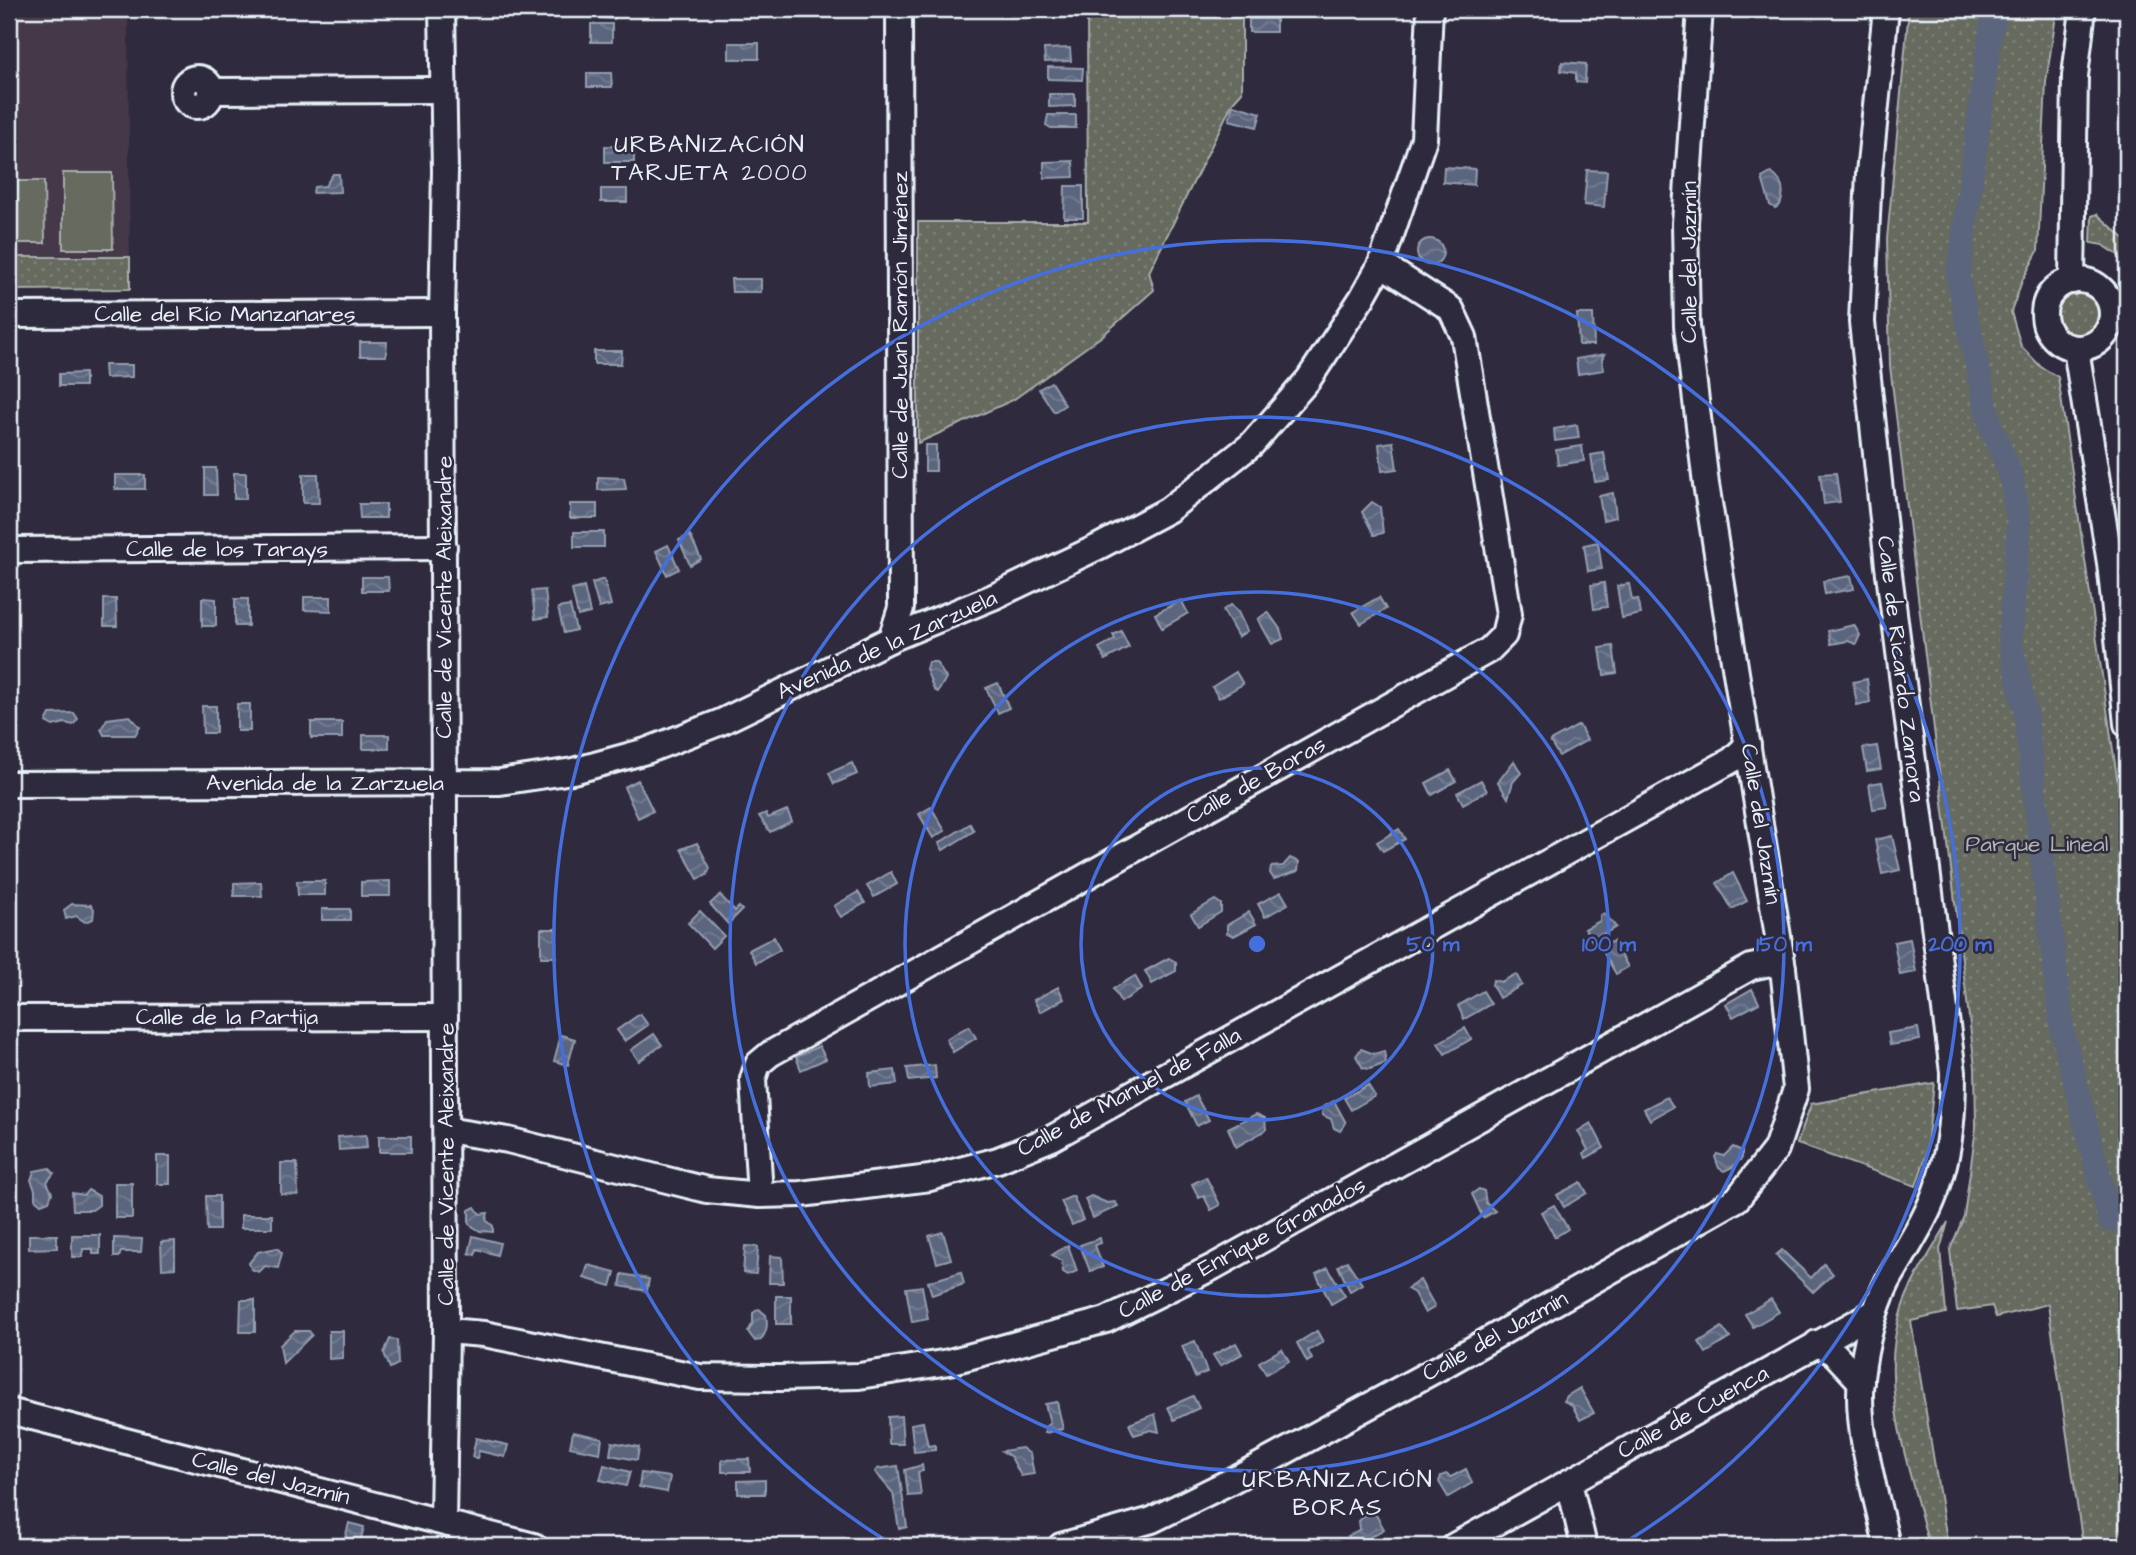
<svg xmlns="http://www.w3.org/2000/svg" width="2136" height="1555" viewBox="0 0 2136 1555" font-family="'Architects Daughter',sans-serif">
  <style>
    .built { fill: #443949 }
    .green { fill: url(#green-dots); stroke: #a7aeab; stroke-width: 2 }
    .pitch { fill: #666b5e; stroke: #a7aeab; stroke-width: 2 }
    .water { fill: url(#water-waves); stroke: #939daf; stroke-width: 2 }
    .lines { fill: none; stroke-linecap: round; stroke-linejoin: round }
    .canal { stroke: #5b657e; stroke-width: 24 }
    .street-casing { stroke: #e8f1f8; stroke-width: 30 }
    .street { stroke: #2f2a3d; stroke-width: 24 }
    .ring { fill: none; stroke: #466fde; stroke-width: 3.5 }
    .labels { text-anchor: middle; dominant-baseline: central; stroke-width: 5; stroke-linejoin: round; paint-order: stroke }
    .street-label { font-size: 23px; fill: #e8f1f8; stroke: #2f2a3d }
    .park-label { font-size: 23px; fill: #aeb5b3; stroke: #2f2a3d }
    .neighbourhood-label { font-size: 24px; letter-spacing: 2px; fill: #e8f1f8; stroke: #2f2a3d }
    .centre { fill: #466fde; stroke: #2f2a3d; stroke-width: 3.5 }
    .ring-label { font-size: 21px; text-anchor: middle; font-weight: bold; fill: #466fde; stroke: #2f2a3d; stroke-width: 5; stroke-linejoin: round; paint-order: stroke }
  </style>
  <defs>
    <pattern id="green-dots" width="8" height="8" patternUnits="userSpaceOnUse" patternTransform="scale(1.75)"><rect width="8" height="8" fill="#666b5e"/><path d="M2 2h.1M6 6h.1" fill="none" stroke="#7c8176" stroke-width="1.8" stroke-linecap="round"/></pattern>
    <pattern id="water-waves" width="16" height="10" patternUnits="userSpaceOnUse" patternTransform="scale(1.75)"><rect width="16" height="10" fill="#5b657e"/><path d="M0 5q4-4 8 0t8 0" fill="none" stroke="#737c91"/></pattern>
  </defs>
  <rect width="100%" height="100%" fill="#2f2a3d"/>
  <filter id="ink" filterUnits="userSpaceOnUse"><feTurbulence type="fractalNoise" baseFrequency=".0143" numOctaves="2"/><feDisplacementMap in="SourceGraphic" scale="14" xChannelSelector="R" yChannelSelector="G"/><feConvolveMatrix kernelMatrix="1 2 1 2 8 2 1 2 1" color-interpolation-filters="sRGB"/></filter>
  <g filter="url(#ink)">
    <!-- built -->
    <path class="built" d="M9 9H128L130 289 9 290Z"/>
    <!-- green -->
    <g class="green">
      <path d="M1087 9H1242V92L1233 102 1149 272 1154 290 1102 336 1013 400 918 443V222H1088Z"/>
      <path d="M1909 9H2057L2046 82 2038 251 2022 281 2011 312 2021 346 2041 367 2058 377 2127 845V1008L2123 1020 2127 1046V1546H2083L2048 1304 1996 1317 1992 1306 1957 1311 1950 1250 1964 1216 1976 1128 1975 1067 1890 366 1887 239Z"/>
      <path d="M2097 214 2127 241V261L2103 245 2091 243 2092 216Z"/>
      <path d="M9 257H130V289L9 290Z"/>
      <circle cx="2078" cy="313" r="22"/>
      <path d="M1934 1083 1926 1156 1916 1186 1797 1144 1811 1104Z"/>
      <path d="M1948 1222 1940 1249 1946 1313 1911 1321 1948 1546H1929C1911 1470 1876 1386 1902 1308 1912 1278 1933 1250 1948 1222Z"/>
    </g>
    <!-- pitch -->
    <g class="pitch">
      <path d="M63 173H112L113 249H63Z"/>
      <path d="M14 181H44L45 243H14Z"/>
    </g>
    <!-- water -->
    <g class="water">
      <path d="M590 9H619L620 13 614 19 590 17Z"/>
      <rect x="1249" y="19" width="27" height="13"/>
      <rect x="591" y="24" width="21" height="18"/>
      <rect x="729" y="43" width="30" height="16"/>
      <path d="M1070 48 1071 61 1045 62 1044 49Z"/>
      <path d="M1562 62 1586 64 1585 83 1576 82V73L1561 71Z"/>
      <path d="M1048 67 1083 68 1082 80 1048 79Z"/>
      <path d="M587 73H611L612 87H587Z"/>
      <path d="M1049 94H1075V106L1049 107Z"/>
      <path d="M1233 105 1261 113 1257 127 1229 120Z"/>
      <path d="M1048 115H1076V128H1051L1046 125Z"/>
      <path d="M605 146 634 147V162H605Z"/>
      <path d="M1073 161 1074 177 1044 178V162Z"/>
      <path d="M1444 167 1475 169 1474 185 1443 182Z"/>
      <path d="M1587 170 1607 171 1604 207 1584 205Z"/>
      <path d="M1771 173C1784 181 1785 192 1780 205L1775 208 1770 205 1762 178Z"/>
      <path d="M333 174H339L340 192 313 193 314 187 325 186Z"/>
      <path d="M1065 186H1083V218H1064Z"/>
      <rect x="601" y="189" width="26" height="13"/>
      <circle cx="1430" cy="252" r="13"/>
      <path d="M731 279H761V292H732Z"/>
      <path d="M1577 314H1593L1594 345H1579Z"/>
      <path d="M360 342H387L386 356H360Z"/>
      <path d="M594 351H622L621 364H594Z"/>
      <path d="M1605 354 1602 359 1604 370 1578 374 1576 359Z"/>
      <path d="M104 365H132V377L105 378Z"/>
      <path d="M85 373V386H59V374Z"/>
      <path d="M1051 382 1065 405 1054 412 1039 389Z"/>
      <path d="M1577 425 1579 438 1555 441 1554 429Z"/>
      <path d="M1393 442 1397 469 1382 471 1379 444Z"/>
      <rect x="925" y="445" width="11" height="26"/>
      <path d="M1582 446 1584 461 1558 465 1556 450Z"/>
      <path d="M1604 453 1609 480 1595 482 1591 455Z"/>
      <path d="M205 468H216L217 495H205Z"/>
      <rect x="234" y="473" width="12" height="26"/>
      <path d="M1836 473 1840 502 1824 504 1820 474Z"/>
      <path d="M303 474H318L319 503H303Z"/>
      <rect x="115" y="475" width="30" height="14"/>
      <path d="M598 477 624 478 626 489 598 490Z"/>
      <path d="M1613 493 1616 517 1603 520 1599 496Z"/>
      <path d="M1372 502 1380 507 1383 533 1374 535 1362 512Z"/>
      <path d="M359 504H386V518H360Z"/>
      <rect x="570" y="504" width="27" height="14"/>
      <rect x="574" y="532" width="30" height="15"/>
      <path d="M690 535 701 559 690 565 679 540Z"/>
      <path d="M1598 542 1602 569 1588 571 1584 545Z"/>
      <path d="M668 545 679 569 667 575 656 551Z"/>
      <path d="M1851 576 1854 589 1825 594 1823 581Z"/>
      <path d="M362 577H388L389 591H362Z"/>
      <path d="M604 579 611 605 599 608 592 583Z"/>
      <path d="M1604 583 1607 607 1594 609 1591 585Z"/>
      <path d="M1629 584 1632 600 1638 599 1641 614 1622 618 1617 586Z"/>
      <path d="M584 587 590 613 578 616 572 590Z"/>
      <path d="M545 590 548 617 535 619 532 591Z"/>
      <path d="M304 597H331V611L304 610Z"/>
      <path d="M1379 597 1386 609 1361 624 1353 612Z"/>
      <path d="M202 598 216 599V626H202Z"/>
      <path d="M104 599H116L117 626H104Z"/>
      <rect x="235" y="599" width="13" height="27"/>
      <path d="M1181 600 1188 613 1162 628 1155 614Z"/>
      <path d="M1231 605 1238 612 1247 631 1238 637 1223 610Z"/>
      <path d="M570 606 576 630 564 633 558 608Z"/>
      <path d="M1268 612 1280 629 1283 639 1272 644 1258 619Z"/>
      <path d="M1854 625 1860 635 1856 644 1848 641 1831 644 1828 631Z"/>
      <path d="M1121 631 1129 647 1105 660 1099 648 1115 639 1113 635Z"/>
      <path d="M1613 646 1617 673 1604 675 1600 648Z"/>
      <path d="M928 662H936L946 678 938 692 934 690 926 669Z"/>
      <path d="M1236 672 1243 684 1219 698 1212 687Z"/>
      <path d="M1867 679 1870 702 1857 705 1853 682Z"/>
      <path d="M998 683 1009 708 998 713 986 688Z"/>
      <rect x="237" y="704" width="13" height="27"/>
      <path d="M202 706H216V733H203Z"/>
      <path d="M74 713 78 719 73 725 65 723 53 726 46 722 50 714Z"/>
      <path d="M130 716 140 727 135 735H104L101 729 107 719Z"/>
      <rect x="311" y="722" width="31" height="16"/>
      <path d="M1579 725 1587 740 1559 756 1550 741Z"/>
      <rect x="363" y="735" width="26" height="14"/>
      <path d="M1877 746 1881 769 1867 771 1863 748Z"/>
      <path d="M1514 761 1521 773 1513 782 1508 798 1498 782Z"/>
      <path d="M852 763 857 774 834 784 829 773Z"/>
      <path d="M1450 770 1456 781 1432 795 1426 783Z"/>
      <path d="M638 780 653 811 638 818 624 787Z"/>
      <path d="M1481 780 1487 791 1463 804 1457 793Z"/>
      <path d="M1882 782 1887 807 1873 809 1869 784Z"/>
      <path d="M931 807 945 831 933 838 919 814Z"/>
      <path d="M787 810 792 821 770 832 759 816 766 813 768 818Z"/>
      <path d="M970 824 974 831 943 850 939 843Z"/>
      <path d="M1399 829 1405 839 1383 851 1377 842Z"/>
      <path d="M1892 836 1900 870 1882 874 1875 840Z"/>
      <path d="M697 843 710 868 707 875 698 879 681 849Z"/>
      <path d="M1290 858 1299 862 1298 871 1274 879 1270 873 1271 867 1283 866Z"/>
      <path d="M891 872 897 884 874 897 867 886Z"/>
      <path d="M1733 873 1747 901 1732 909 1717 883Z"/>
      <path d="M297 881H325V895H298Z"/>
      <path d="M390 881V896H361V882Z"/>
      <path d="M261 882 262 896H234V883Z"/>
      <path d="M858 892 865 903 841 917 834 906Z"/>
      <path d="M1281 892 1288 904 1265 917 1258 904Z"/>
      <path d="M720 895 735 911 739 907 742 910 728 924 710 904Z"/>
      <path d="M1215 900 1221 904V912L1198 926 1191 914Z"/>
      <path d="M72 904 91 905 94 909 93 919 85 922 76 916 66 919 64 910Z"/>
      <rect x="322" y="909" width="28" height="11"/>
      <path d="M700 911 724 936 712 948 688 923Z"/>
      <path d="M1249 912 1256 924 1234 936 1227 933V925Z"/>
      <path d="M1604 913 1616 927 1592 941 1585 929 1600 921V916Z"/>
      <rect x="541" y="929" width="15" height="28"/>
      <path d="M774 937 780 950 756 963 749 950Z"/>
      <path d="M1910 939 1916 972 1900 975 1894 942Z"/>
      <path d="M1613 941 1628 967 1616 974 1601 948Z"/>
      <path d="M1169 958 1176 962V971L1152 984 1145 971Z"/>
      <path d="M1516 974 1522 985 1499 998 1492 985 1493 980 1501 982Z"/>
      <path d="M1135 976 1142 989 1121 1002 1113 989Z"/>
      <path d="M1058 987 1064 999 1040 1012 1034 1000Z"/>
      <path d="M1752 989 1759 1003 1733 1017 1726 1004Z"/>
      <path d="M1483 991 1491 1004 1464 1019 1458 1006Z"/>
      <path d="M640 1014 648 1025 625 1041 617 1030Z"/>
      <path d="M969 1026 976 1038 953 1052 946 1039Z"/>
      <path d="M1465 1028 1471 1039 1445 1054 1438 1043Z"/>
      <path d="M1918 1028 1920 1040 1890 1045 1888 1033Z"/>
      <path d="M654 1034 662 1045 639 1061 631 1050Z"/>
      <path d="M561 1035 575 1039 568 1065 554 1061Z"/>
      <path d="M819 1046 826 1059 801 1070 796 1057Z"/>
      <path d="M1361 1049 1374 1054 1384 1051 1386 1063 1370 1069 1363 1068 1356 1056Z"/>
      <path d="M935 1065 936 1078 909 1081 907 1068Z"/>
      <path d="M895 1070 897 1084 870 1087 869 1073Z"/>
      <path d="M1368 1085 1375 1096 1351 1110 1344 1098Z"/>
      <path d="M1196 1096 1209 1120 1197 1126 1185 1102Z"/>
      <path d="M1667 1097 1673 1107 1650 1120 1644 1109Z"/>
      <path d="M1334 1101 1346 1123 1340 1131 1334 1128 1331 1119 1322 1115 1323 1107Z"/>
      <path d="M1256 1114 1265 1118 1266 1130 1236 1147 1228 1128Z"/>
      <path d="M1591 1123 1604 1148 1586 1158 1584 1153 1588 1150 1578 1131Z"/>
      <path d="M366 1135 367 1148 339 1150 338 1137Z"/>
      <rect x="379" y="1136" width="32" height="16"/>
      <path d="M1733 1147 1742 1151V1158L1733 1167 1724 1171 1719 1168 1715 1157 1717 1154 1724 1156Z"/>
      <rect x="157" y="1156" width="13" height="28"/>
      <path d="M281 1163H297L298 1195 281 1194Z"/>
      <path d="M49 1168 54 1173 47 1182 52 1193 49 1201 41 1204 35 1199V1190L31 1180 34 1171Z"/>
      <path d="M1206 1177 1220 1205 1211 1210 1204 1196 1199 1198 1192 1184Z"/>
      <path d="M1581 1182 1587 1193 1564 1207 1557 1195Z"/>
      <rect x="115" y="1183" width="17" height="35"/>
      <path d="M1479 1189 1484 1191 1486 1203 1495 1211 1483 1218 1472 1194Z"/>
      <path d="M88 1190 99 1196V1205L92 1210H73L72 1193 84 1195Z"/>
      <path d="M206 1196H219V1230H207Z"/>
      <path d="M1073 1196 1083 1220 1072 1225 1061 1201Z"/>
      <path d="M1091 1196 1107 1203 1115 1202 1118 1206 1093 1218 1085 1199Z"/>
      <path d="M1554 1205 1568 1229 1555 1237 1541 1212Z"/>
      <path d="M475 1207 480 1214 488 1213 486 1220 493 1226V1232L480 1231 469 1224V1210Z"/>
      <rect x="241" y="1215" width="31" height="13"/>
      <path d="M943 1232 951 1259 937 1263 929 1236Z"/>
      <path d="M29 1235H57V1248L29 1249Z"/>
      <path d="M72 1235H100V1254H93V1249H83L82 1257H72Z"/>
      <path d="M473 1236 500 1243 497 1255 477 1249 475 1255 469 1253Z"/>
      <path d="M114 1238 142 1239 141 1252H121L119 1257H114Z"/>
      <path d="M1100 1238 1101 1243 1095 1245 1103 1267 1090 1271 1080 1245Z"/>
      <path d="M175 1241V1268L162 1269 161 1242Z"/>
      <path d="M1068 1245 1077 1271 1068 1275 1063 1272 1062 1261 1052 1255Z"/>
      <path d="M745 1246 758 1247 756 1274 743 1273Z"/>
      <path d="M277 1248 282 1253 278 1268 265 1266 259 1272 251 1269 249 1263 258 1252Z"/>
      <path d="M1782 1250 1811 1278 1824 1264 1833 1274 1813 1292 1776 1255Z"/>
      <path d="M770 1256 782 1257 783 1283H769Z"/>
      <path d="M1347 1261 1362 1284 1350 1291 1338 1266Z"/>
      <path d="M588 1265 615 1272 611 1286 584 1278Z"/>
      <path d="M1328 1268 1345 1296 1331 1304 1316 1274Z"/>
      <path d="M961 1272 964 1284 932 1295 928 1282Z"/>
      <path d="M622 1274 649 1279 647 1291 620 1286Z"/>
      <path d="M1420 1280 1435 1307 1425 1313 1414 1293 1407 1289Z"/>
      <path d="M922 1286 928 1319 912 1322 906 1288Z"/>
      <rect x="776" y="1296" width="15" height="28"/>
      <path d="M1771 1299 1779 1312 1753 1327 1745 1314Z"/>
      <path d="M241 1300H255V1332H240Z"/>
      <path d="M759 1309 766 1315C768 1325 767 1331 761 1340L755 1341 748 1332 753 1323V1313Z"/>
      <path d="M1722 1327 1730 1338 1706 1353 1699 1342Z"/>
      <path d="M295 1331H309L312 1335 283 1363 280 1345Z"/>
      <path d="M329 1331H343V1358L329 1359Z"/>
      <path d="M1317 1331 1323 1342 1308 1351 1312 1359 1307 1362 1297 1343Z"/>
      <path d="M390 1339 397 1340 398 1364 390 1368 384 1353Z"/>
      <path d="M1195 1341 1207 1372 1195 1377 1182 1346Z"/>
      <path d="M1236 1343 1242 1354 1220 1366 1213 1355Z"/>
      <path d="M1282 1349 1289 1361 1266 1374 1259 1362Z"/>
      <path d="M1580 1388 1594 1413 1580 1420 1572 1405 1564 1401 1567 1396Z"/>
      <path d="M1193 1396 1199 1408 1174 1420 1168 1407Z"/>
      <path d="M1057 1402 1063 1429 1045 1433V1427L1050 1423 1045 1404Z"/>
      <path d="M1155 1414 1159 1432 1151 1430 1134 1435 1129 1424Z"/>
      <path d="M901 1416 903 1444H889L888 1417Z"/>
      <path d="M923 1422 928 1446 935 1445V1450L914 1452 911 1424Z"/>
      <path d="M573 1432 602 1438 600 1453 570 1447Z"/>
      <path d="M476 1438 508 1445 505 1457 479 1451 477 1458 472 1457Z"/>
      <path d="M612 1442 639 1447 637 1460 610 1455Z"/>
      <path d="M1022 1448 1030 1454 1034 1474 1021 1476 1011 1457 1002 1451Z"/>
      <path d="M749 1459 750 1472H722V1460Z"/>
      <path d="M604 1465 630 1472 626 1486 600 1480Z"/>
      <path d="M922 1465 923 1471 918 1472 921 1495 908 1496 905 1470Z"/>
      <path d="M898 1466 907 1527 899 1529 893 1493 875 1472 877 1469Z"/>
      <path d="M1466 1469 1472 1483 1448 1497 1439 1482 1441 1476 1446 1474 1451 1477Z"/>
      <path d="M641 1473 670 1477 667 1492 639 1487Z"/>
      <path d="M765 1480V1494H738V1481Z"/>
      <path d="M1368 1512 1376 1515 1384 1529 1354 1546 1348 1536 1360 1529 1359 1521Z"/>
      <path d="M349 1523 364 1527 359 1546H343Z"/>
    </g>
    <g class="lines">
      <!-- canal -->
      <path class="canal" d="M1997 9 1991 29 1958 278 1990 424 2011 475 2019 524 2010 640 2025 710 2062 1030 2110 1220"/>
      <defs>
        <g id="street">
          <path d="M442 9 445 171 442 313 446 1331 443 1522"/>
          <path d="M1886 9 1869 173 1862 322 1888 566 1953 1072C1953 1110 1951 1145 1939 1182 1928 1218 1906 1249 1888 1281 1873 1311 1865 1346 1861 1378 1855 1429 1877 1496 1887 1546"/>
          <circle cx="197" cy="92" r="14"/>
          <path d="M211 91 443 90"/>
          <circle cx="2078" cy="314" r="34"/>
          <path d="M2072 281 2075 76 2083 9"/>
          <path d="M9 315 442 313"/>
          <path d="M2076 349 2110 563 2127 724"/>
          <path d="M9 550 444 547"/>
          <path d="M891 639 901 608 899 9"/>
          <path d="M9 784 500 782 573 771 646 751 721 722 891 639 993 597 1098 547 1168 510 1251 445 1308 380 1362 298 1381 264 1424 139 1430 9"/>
          <path d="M9 1018 445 1017"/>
          <path d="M446 1130 508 1140 707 1190 760 1195 801 1194 930 1178 998 1160 1052 1138 1732 760 1748 745"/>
          <path d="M760 1195 753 1079 758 1064 770 1054 1489 650 1504 635 1509 614 1464 337 1451 309 1381 264"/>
          <path d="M446 1331 484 1334 700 1377 779 1378 859 1376 949 1362 1106 1320 1213 1267 1751 967 1770 963 1783 968"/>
          <path d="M1817 1343 1835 1354 1861 1382"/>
          <path d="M9 1411 534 1546"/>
          <path d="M1569 1482 1584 1546"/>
          <path d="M1061 1546 1152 1520 1229 1482 1448 1363 1737 1199 1776 1149 1796 1089 1783 968 1706 484 1687 326 1685 223 1700 9"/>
          <path d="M1454 1546 1875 1312"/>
        </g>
      </defs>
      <!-- street casing -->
      <use href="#street" class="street-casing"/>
      <!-- street -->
      <use href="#street" class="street"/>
    </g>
  </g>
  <!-- distance rings -->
  <g class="ring">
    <circle cx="1257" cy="944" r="176"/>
    <circle cx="1257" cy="944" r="352"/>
    <circle cx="1257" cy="944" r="527"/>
    <path d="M890 1543A703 703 0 1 1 1624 1543"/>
  </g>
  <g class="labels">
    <!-- street labels -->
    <g class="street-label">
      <text transform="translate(1689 262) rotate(-90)">Calle del Jazmín</text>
      <text x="225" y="314">Calle del Río Manzanares</text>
      <text transform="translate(900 325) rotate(-90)">Calle de Juan Ramón Jiménez</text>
      <text x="227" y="549">Calle de los Tarays</text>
      <text transform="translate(444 597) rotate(-90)">Calle de Vicente Aleixandre</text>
      <text transform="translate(887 645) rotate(-24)">Avenida de la Zarzuela</text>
      <text transform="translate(1901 669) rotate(83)">Calle de Ricardo Zamora</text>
      <text transform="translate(1256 780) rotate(-29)">Calle de Boras</text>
      <text x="325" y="783">Avenida de la Zarzuela</text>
      <text transform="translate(1761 824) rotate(81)">Calle del Jazmín</text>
      <text x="227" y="1017">Calle de la Partija</text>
      <text transform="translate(1129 1092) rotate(-28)">Calle de Manuel de Falla</text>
      <text transform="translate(446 1164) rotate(-90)">Calle de Vicente Aleixandre</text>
      <text transform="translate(1242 1248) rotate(-28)">Calle de Enrique Granados</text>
      <text transform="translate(1495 1336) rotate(-29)">Calle del Jazmín</text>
      <text transform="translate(1693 1412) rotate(-29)">Calle de Cuenca</text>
      <text transform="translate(271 1478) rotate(14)">Calle del Jazmín</text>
    </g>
    <!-- park labels -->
    <g class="park-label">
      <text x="2037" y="844">Parque Lineal</text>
    </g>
    <!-- neighbourhood labels -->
    <g class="neighbourhood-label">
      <text x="710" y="145">URBANIZACIÓN<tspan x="710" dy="28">TARJETA 2000</tspan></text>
      <text x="1338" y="1480">URBANIZACIÓN<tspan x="1338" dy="28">BORAS</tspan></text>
    </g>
  </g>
  <circle cx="1257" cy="944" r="10" class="centre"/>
  <g class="ring-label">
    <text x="1433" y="951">50 m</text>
    <text x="1609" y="951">100 m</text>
    <text x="1784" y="951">150 m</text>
    <text x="1960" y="951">200 m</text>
  </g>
  <!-- margin -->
  <rect width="2136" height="1555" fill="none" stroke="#2f2a3d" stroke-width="35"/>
  <rect x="18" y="18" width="2101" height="1520" fill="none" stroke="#e8f1f8" stroke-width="2.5" filter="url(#ink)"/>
</svg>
